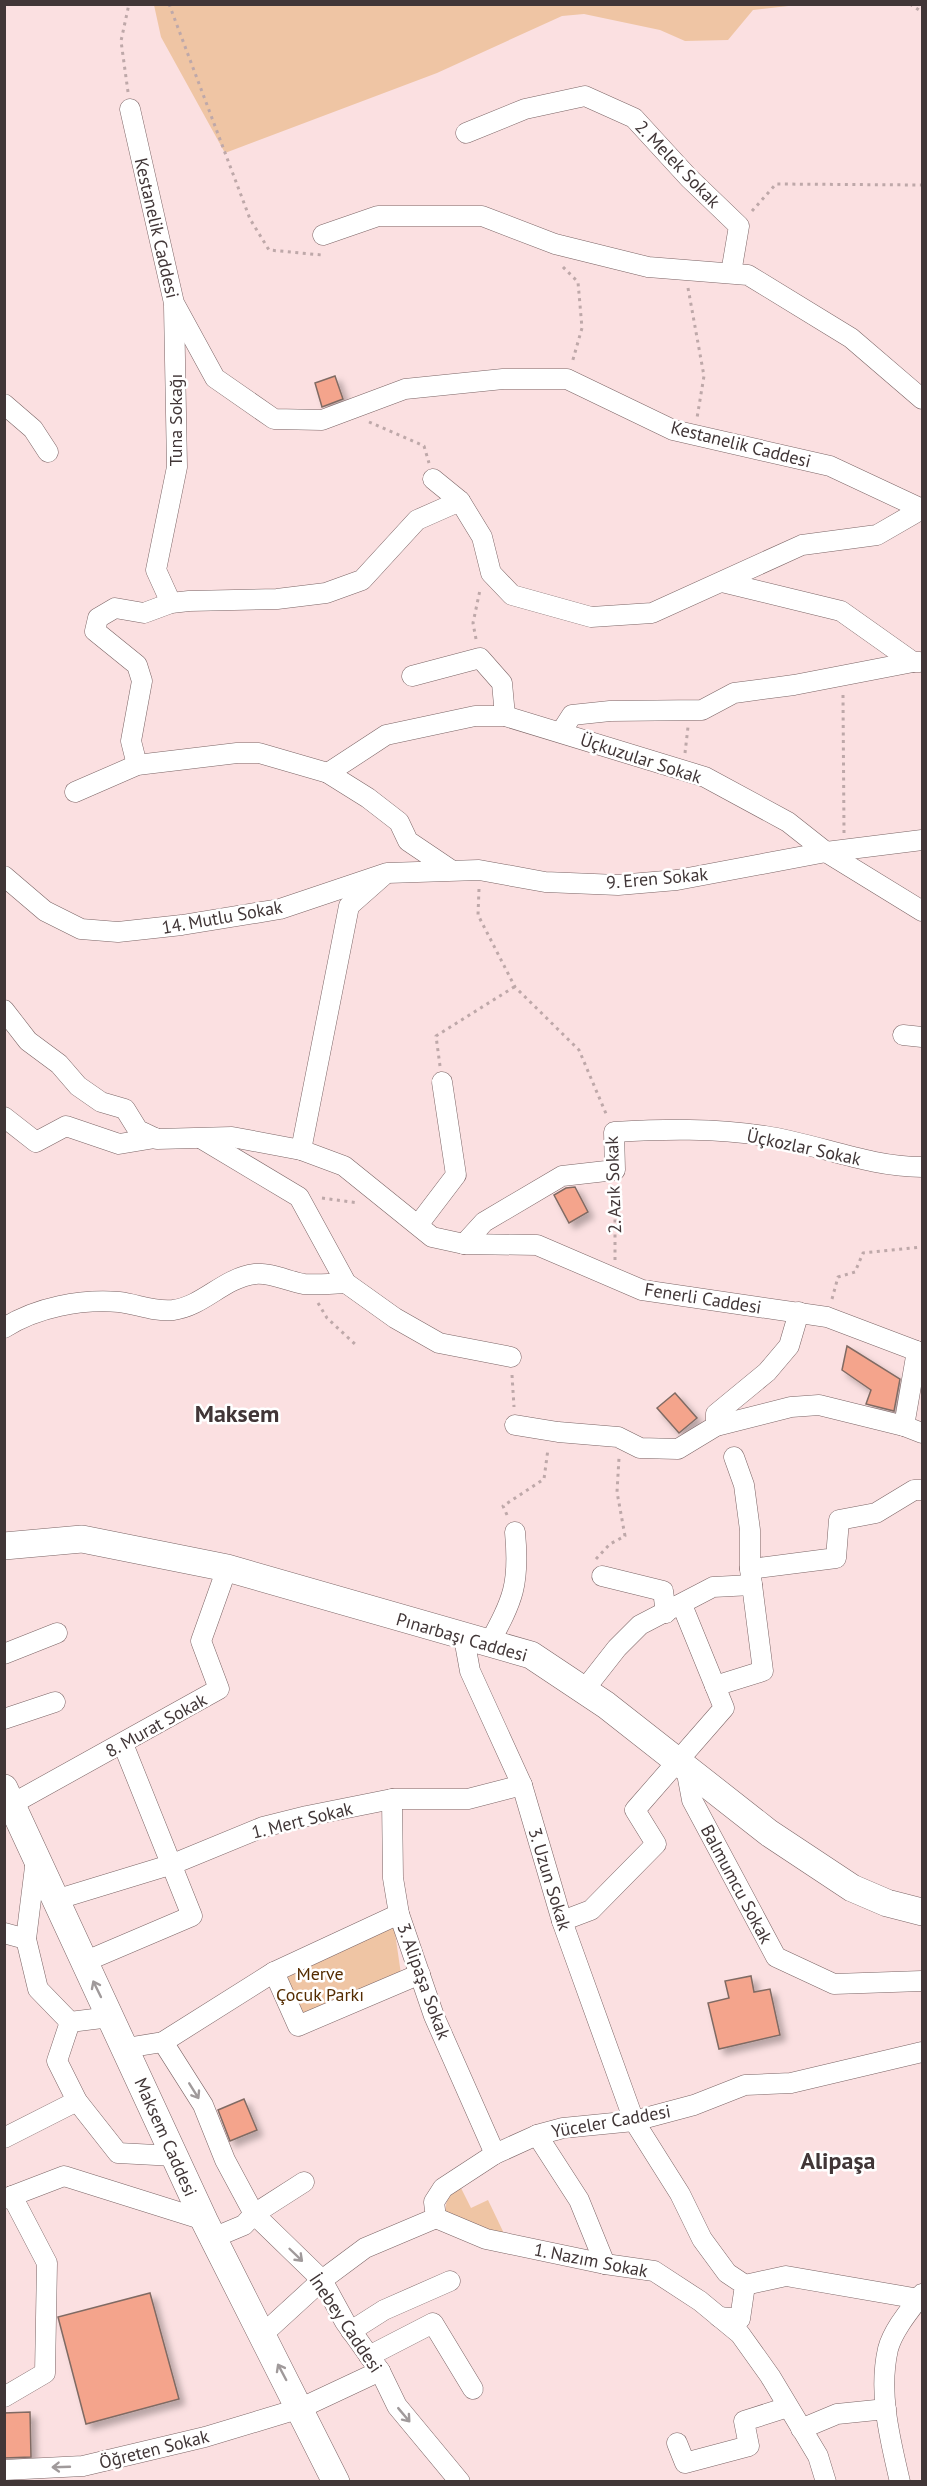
<svg xmlns="http://www.w3.org/2000/svg" width="927" height="2486" viewBox="0 0 927 2486" font-family="'PT Sans',sans-serif">
  <style>
    .green { fill: #efc5a4 }
    .building { fill: #f4a48c; stroke: #806b64; stroke-width: 1.5; filter: url(#shadow) }
    .lines { fill: none; stroke-linecap: round; stroke-linejoin: round }
    .street-casing { stroke: #7b6465; stroke-width: 21 }
    .secondary-casing { stroke: #7b6465; stroke-width: 28 }
    .path { stroke: #bea8a9; stroke-width: 3; stroke-dasharray: 3 4.5; stroke-linecap: butt }
    .street { stroke: #fff; stroke-width: 20 }
    .secondary { stroke: #fff; stroke-width: 27 }
    .oneway { stroke: #a09a9b }
    .labels { text-anchor: middle; dominant-baseline: central; stroke-width: 5; stroke-linejoin: round; paint-order: stroke }
    .street-label { font-size: 18px; fill: #413637; stroke: #fff }
    .park-label { font-size: 18px; fill: #542c01; stroke: #fff }
    .district-label { font-size: 24px; font-weight: bold; fill: #413637; stroke: #fff }
  </style>
  <defs>
    <filter id="shadow"><feDropShadow dx="5.5" dy="5.5" stdDeviation="3" flood-color="#0004"/></filter>
  </defs>
  <rect width="100%" height="100%" fill="#fbe0e1"/>
  <!-- green -->
  <g class="green">
    <path d="M154 5V4L797 5 753 10 728 40 685 41 660 30 584 14 562 16 437 73 225 153 161 37Z"/>
    <path d="M394 1926 401 1974 302 2017 284 1973Z"/>
    <path d="M460 2186 471 2208 488 2200 511 2248 446 2217C444 2202 448 2196 460 2186Z"/>
  </g>
  <!-- building -->
  <g class="building">
    <path d="M335 376 343 399 322 407 315 383Z"/>
    <path d="M575 1187 588 1212 569 1223 554 1195 566 1188Z"/>
    <path d="M847 1346 900 1379 894 1411 866 1404 871 1390 842 1370Z"/>
    <path d="M675 1393 697 1418 679 1433 657 1408Z"/>
    <path d="M751 1976 754 1992 770 1989 780 2035 719 2049 708 2003 729 1998 725 1981Z"/>
    <path d="M244 2099 257 2130 230 2141 218 2110Z"/>
    <path d="M150 2293 179 2399 86 2424 58 2317Z"/>
    <path d="M30 2412 31 2457 4 2458V2413Z"/>
  </g>
  <g class="lines">
    <defs>
      <g id="street">
        <path d="M130 109 174 303 215 378 274 419 322 420 405 389 503 379H567L673 430 830 466 922 509"/>
        <path d="M466 133 525 109 585 96 634 118 689 178 739 226 731 273"/>
        <path d="M323 235 378 216H482L555 244 648 267 748 275 851 338 922 399"/>
        <path d="M4 404 33 429 48 452"/>
        <path d="M433 479 460 501"/>
        <path d="M722 582 841 611 913 662H920"/>
        <path d="M171 603 156 570 177 467 174 306"/>
        <path d="M412 676 480 658 502 683 505 716"/>
        <path d="M561 732 572 715 610 711 702 710 734 693 794 685 913 662"/>
        <path d="M137 765 131 741 142 681 137 665 95 631 98 618 115 608 144 613 171 603 189 601 277 599 326 593 362 580 417 520 460 501 482 537 491 573 512 595 591 617 652 613 802 545 877 535 922 509"/>
        <path d="M328 773 386 735 475 716H505L705 777 788 822 826 852 922 911"/>
        <path d="M75 792 137 765 237 753H259L328 773 368 798 399 822 408 841 451 870"/>
        <path d="M4 876 45 911 81 929 118 932 182 925 280 909 387 873 479 870 545 882 618 885 677 880 826 852 922 840"/>
        <path d="M4 1010 28 1041 59 1064 78 1086 101 1102 125 1109 138 1130 157 1139 232 1137 301 1150 344 1166 432 1237 464 1244 537 1245 642 1290 827 1317 922 1353"/>
        <path d="M903 1035 922 1037"/>
        <path d="M4 1117 36 1142 66 1126 119 1144 155 1138"/>
        <path d="M202 1139 299 1197 346 1283 395 1318 439 1343 511 1357"/>
        <path d="M301 1150 349 906 383 876"/>
        <path d="M418 1225 456 1175 442 1082"/>
        <path d="M464 1244 484 1222 562 1176 615 1170 614 1132C665 1129 714 1128 765 1136 818 1144 868 1167 922 1167"/>
        <path d="M4 1328C37 1307 81 1299 119 1302 137 1304 153 1312 173 1310 204 1306 223 1278 255 1274 270 1272 290 1282 304 1284 318 1285 332 1284 346 1283"/>
        <path d="M917 1351 904 1426 922 1433"/>
        <path d="M515 1425 558 1432 618 1437 640 1448 678 1449 716 1426 791 1407 819 1405 904 1426"/>
        <path d="M716 1426V1414L767 1372 789 1346 799 1312"/>
        <path d="M750 1569 836 1558 839 1520 876 1513 914 1490H922"/>
        <path d="M602 1576 663 1591 666 1613"/>
        <path d="M464 1638 470 1671 522 1785 562 1921 634 2121 680 2194 702 2239 727 2273 745 2285 740 2319 719 2317"/>
        <path d="M489 1644C513 1599 520 1585 515 1532"/>
        <path d="M4 1654 57 1633"/>
        <path d="M715 1686 763 1671 750 1569V1530L744 1485 734 1457"/>
        <path d="M584 1690 617 1648 640 1625 713 1587 752 1585"/>
        <path d="M4 1719 55 1702"/>
        <path d="M686 1768 692 1800 776 1957 834 1984 922 1981"/>
        <path d="M392 1799 393 1878 399 1914 434 2016 495 2154"/>
        <path d="M12 1804 219 1689 201 1641 227 1568"/>
        <path d="M36 1859 26 1939 38 1989 70 2022 110 2017"/>
        <path d="M55 1900 173 1864 263 1827 307 1816 392 1799H468L522 1785"/>
        <path d="M562 1921 591 1910 656 1844 635 1810 724 1708 682 1605"/>
        <path d="M4 1933 26 1939"/>
        <path d="M84 1962 192 1916 123 1744"/>
        <path d="M274 1972 298 2026 420 1974"/>
        <path d="M70 2022 57 2061 77 2101 118 2153 175 2156"/>
        <path d="M163 2042 203 2105 225 2160 254 2214 322 2280 345 2322 380 2371 397 2406 460 2482"/>
        <path d="M126 2048 163 2042 274 1972 399 1914"/>
        <path d="M537 2135 579 2200 605 2264"/>
        <path d="M4 2138 77 2101"/>
        <path d="M4 2199 64 2176 204 2220"/>
        <path d="M436 2218 486 2239 605 2264 654 2271 700 2301 740 2334 770 2376 818 2456 826 2482"/>
        <path d="M213 2238 244 2225 254 2214 304 2182"/>
        <path d="M745 2285 786 2276 919 2299"/>
        <path d="M351 2331 384 2310 450 2281"/>
        <path d="M263 2334 322 2280 365 2248 436 2218 434 2202 443 2188 495 2154 537 2135 563 2128 634 2121 694 2105 745 2085 791 2083 922 2052"/>
        <path d="M369 2356 433 2323 473 2389"/>
        <path d="M4 2397 45 2373 47 2263 12 2196"/>
        <path d="M801 2429 837 2414 886 2409"/>
        <path d="M677 2443 685 2463 749 2446 744 2421 788 2407"/>
        <path d="M4 2470 83 2466 205 2437 301 2408 380 2371"/>
        <path d="M900 2482C890 2439 878 2393 888 2349 893 2330 910 2310 922 2294"/>
      </g>
      <g id="secondary">
        <path d="M4 1546 82 1539 227 1568 531 1655 606 1705 769 1833 852 1888 887 1903 922 1912"/>
        <path d="M4 1788 204 2220 336 2482"/>
      </g>
    </defs>
    <!-- street casing -->
    <use href="#street" class="street-casing"/>
    <!-- secondary casing -->
    <use href="#secondary" class="secondary-casing"/>
    <!-- path -->
    <g class="path">
      <path d="M169 4 250 219 269 250 322 255"/>
      <path d="M910 4 922 12"/>
      <path d="M128 92 121 41 129 4"/>
      <path d="M752 211 776 184 922 185"/>
      <path d="M563 267 578 282 582 328 572 363"/>
      <path d="M688 288 704 376 697 418"/>
      <path d="M369 422 424 446 429 463"/>
      <path d="M476 639 473 623 480 590"/>
      <path d="M843 695 844 833"/>
      <path d="M685 753 688 727"/>
      <path d="M479 889 478 915 515 987 579 1050 607 1116"/>
      <path d="M440 1066 436 1036 514 987"/>
      <path d="M322 1198 359 1203"/>
      <path d="M615 1260V1188"/>
      <path d="M832 1299 838 1277 855 1272 863 1253 922 1247"/>
      <path d="M318 1303 327 1318 357 1346"/>
      <path d="M512 1375 514 1407"/>
      <path d="M507 1515 503 1506 544 1479 548 1449"/>
      <path d="M596 1559 610 1544 625 1536 617 1492 619 1458"/>
    </g>
    <!-- street -->
    <use href="#street" class="street"/>
    <!-- secondary -->
    <use href="#secondary" class="secondary"/>
  </g>
  <!-- one-way arrows -->
  <defs><path id="oneway-shaft" d="M-6 0H5M1.5-3L5.5 0L1.5 3" fill="none" stroke-width="1.6" stroke-linecap="round" stroke-linejoin="round" transform="scale(1.5)"/></defs>
  <g class="oneway">
    <use href="#oneway-shaft" transform="translate(97 1989) rotate(-116)"/>
    <use href="#oneway-shaft" transform="translate(194 2091) rotate(58)"/>
    <use href="#oneway-shaft" transform="translate(296 2255) rotate(44)"/>
    <use href="#oneway-shaft" transform="translate(282 2372) rotate(-118)"/>
    <use href="#oneway-shaft" transform="translate(404 2415) rotate(50)"/>
    <use href="#oneway-shaft" transform="translate(61 2467) rotate(178)"/>
  </g>
  <g class="labels">
    <!-- street labels -->
    <g class="street-label">
      <text transform="translate(678 164) rotate(46)">2. Melek Sokak</text>
      <text transform="translate(157 228) rotate(77)">Kestanelik Caddesi</text>
      <text transform="translate(175 420) rotate(-90)">Tuna Sokağı</text>
      <text transform="translate(741 444) rotate(14)">Kestanelik Caddesi</text>
      <text transform="translate(641 758) rotate(18)">Üçkuzular Sokak</text>
      <text transform="translate(657 878) rotate(-5)">9. Eren Sokak</text>
      <text transform="translate(222 917) rotate(-10)">14. Mutlu Sokak</text>
      <text transform="translate(804 1147) rotate(12)">Üçkozlar Sokak</text>
      <text transform="translate(613 1185) rotate(-92)">2. Azık Sokak</text>
      <text transform="translate(703 1298) rotate(9)">Fenerli Caddesi</text>
      <text transform="translate(462 1637) rotate(16)">Pınarbaşı Caddesi</text>
      <text transform="translate(156 1725) rotate(-29)">8. Murat Sokak</text>
      <text transform="translate(302 1820) rotate(-14)">1. Mert Sokak</text>
      <text transform="translate(550 1879) rotate(73)">3. Uzun Sokak</text>
      <text transform="translate(737 1884) rotate(62)">Balmumcu Sokak</text>
      <text transform="translate(424 1981) rotate(70)">3. Alipaşa Sokak</text>
      <text transform="translate(611 2121) rotate(-10)">Yüceler Caddesi</text>
      <text transform="translate(166 2137) rotate(66)">Maksem Caddesi</text>
      <text transform="translate(591 2260) rotate(11)">1. Nazım Sokak</text>
      <text transform="translate(346 2323) rotate(56)">İnebey Caddesi</text>
      <text transform="translate(154 2449) rotate(-14)">Öğreten Sokak</text>
    </g>
    <!-- park labels -->
    <g class="park-label">
      <text x="320" y="1973">Merve<tspan x="320" dy="21">Çocuk Parkı</tspan></text>
    </g>
    <!-- district labels -->
    <g class="district-label">
      <text x="237" y="1413">Maksem</text>
      <text x="838" y="2160">Alipaşa</text>
    </g>
  </g>
  <!-- border -->
  <rect width="927" height="2486" fill="none" stroke="#413637" stroke-width="12"/>
</svg>
